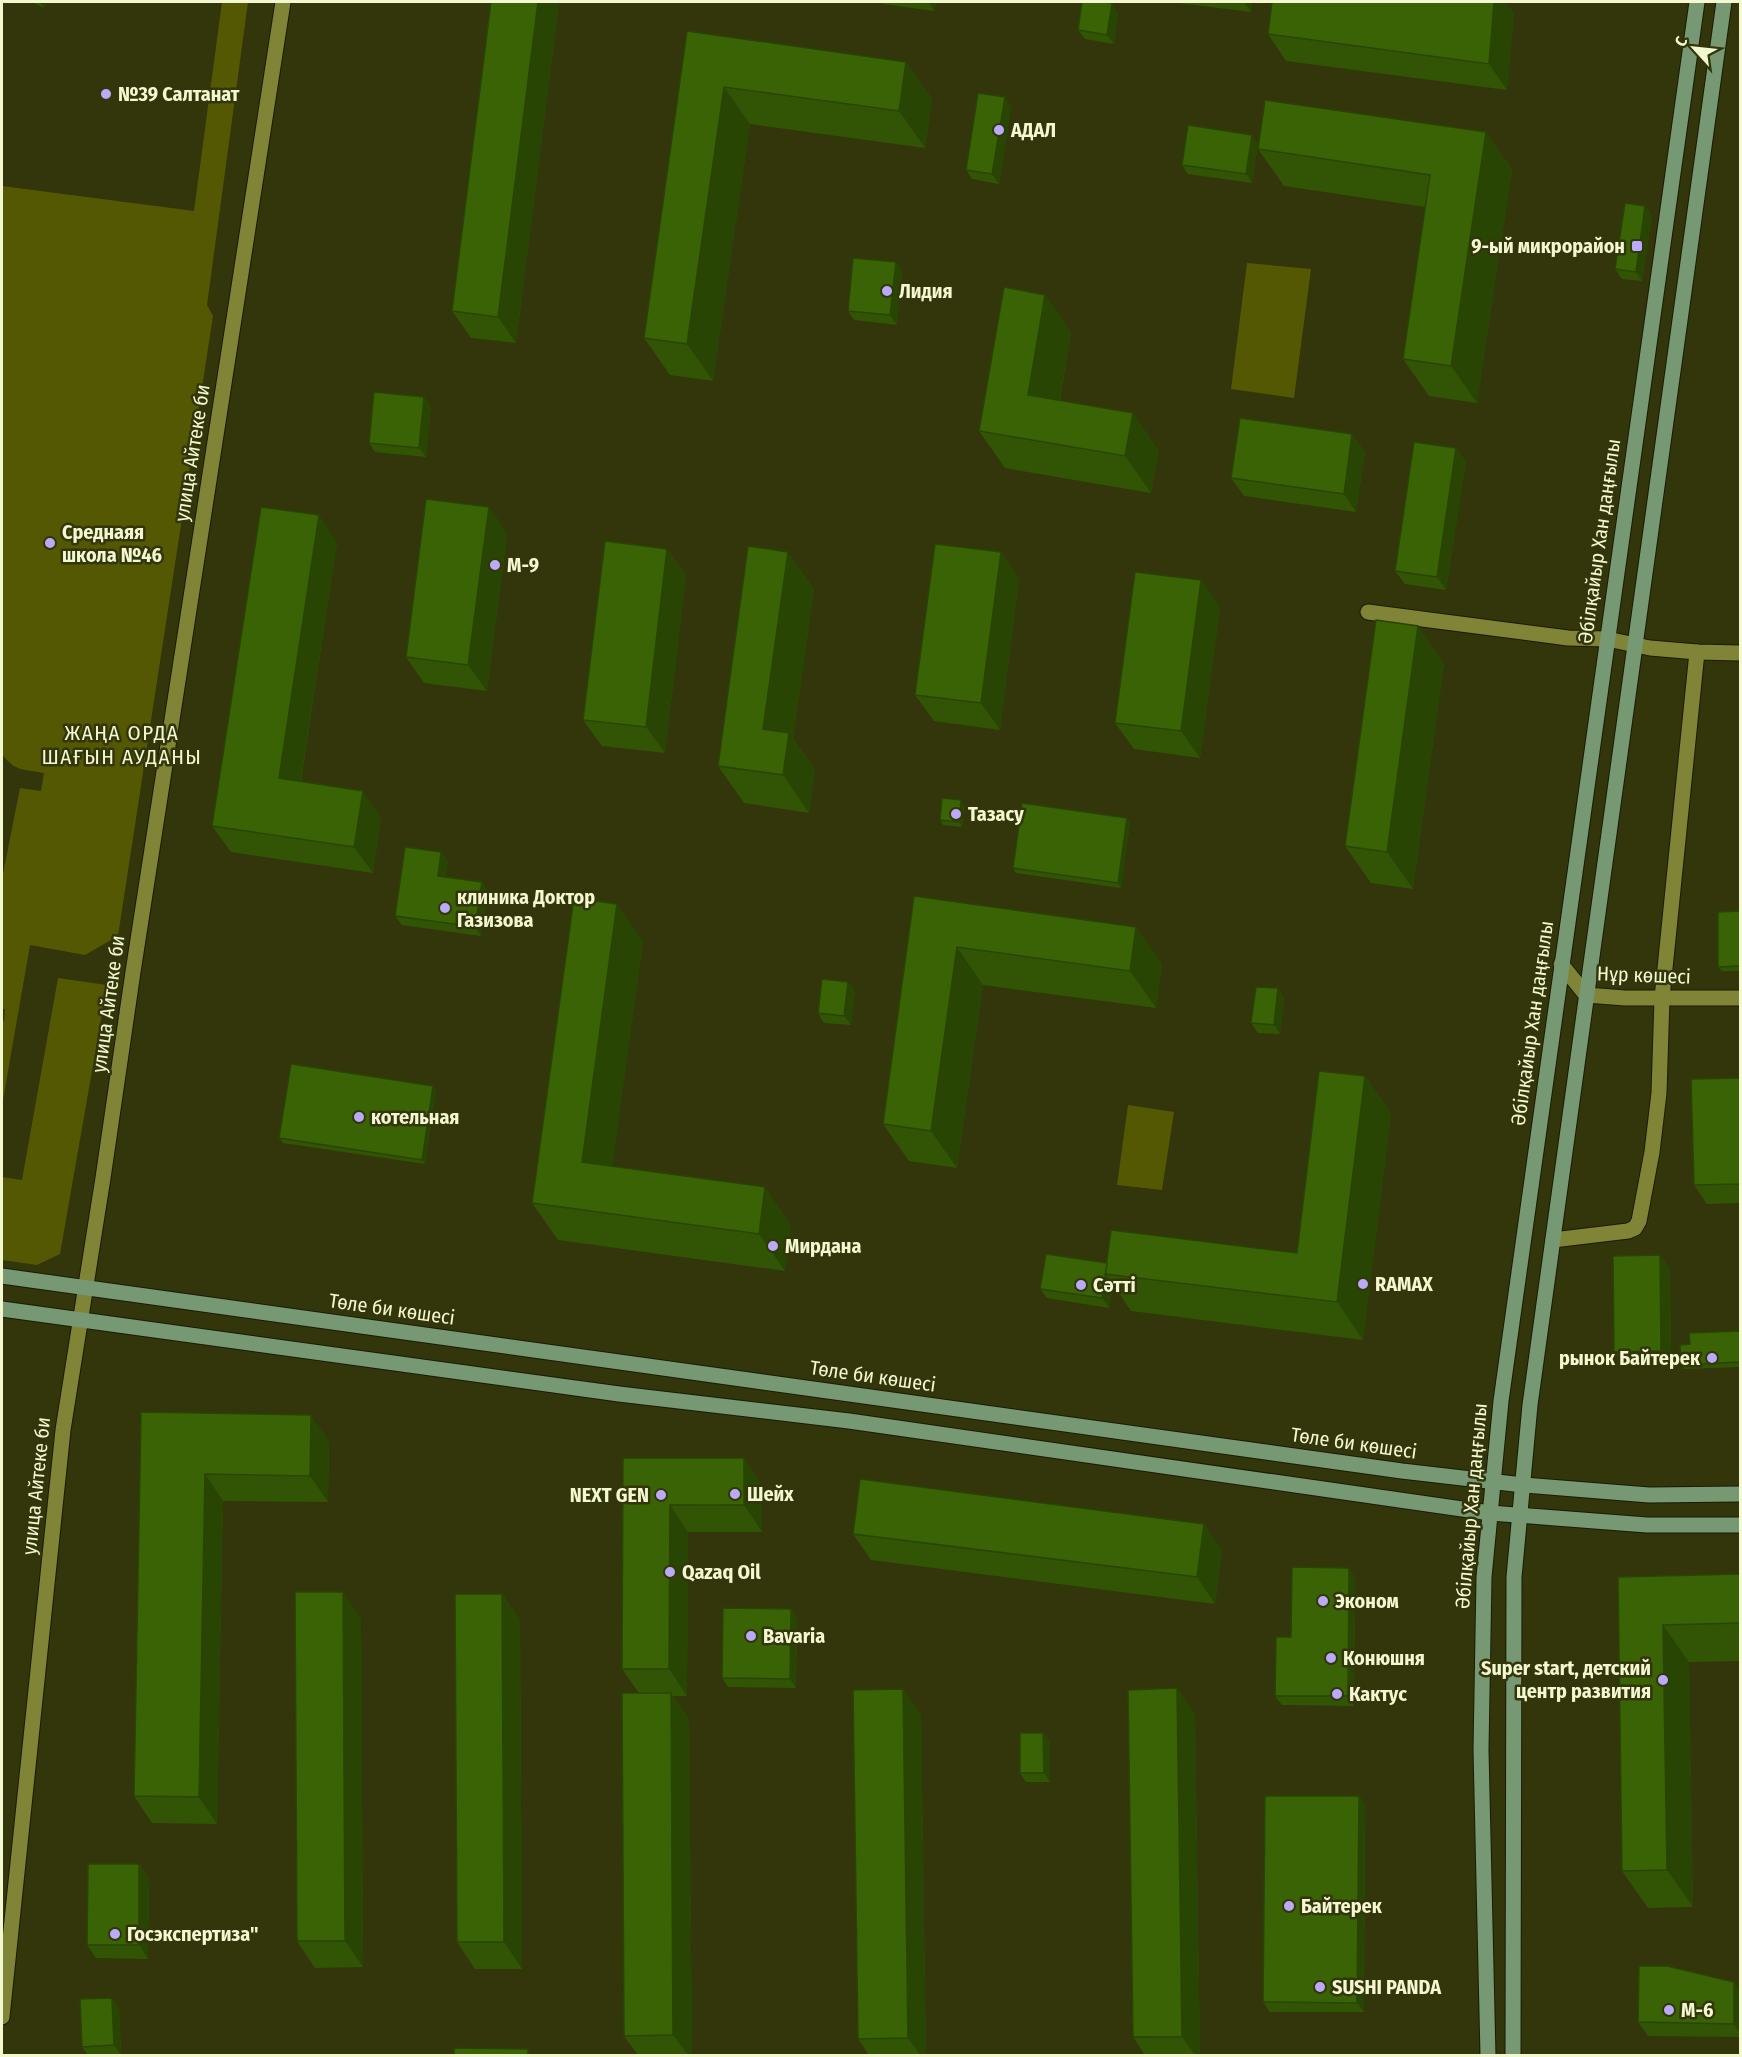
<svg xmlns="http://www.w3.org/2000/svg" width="1742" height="2057" viewBox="0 0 1742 2057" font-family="'Fira Sans Condensed',sans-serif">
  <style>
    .green { fill: #555803 }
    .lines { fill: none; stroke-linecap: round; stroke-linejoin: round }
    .street-casing { stroke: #1a1b04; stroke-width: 17 }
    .secondary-casing { stroke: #1a1b04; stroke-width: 17 }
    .street { stroke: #808437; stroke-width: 15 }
    .secondary { stroke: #769872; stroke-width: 15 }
    .wall { fill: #325505 }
    .shaded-wall { fill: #294504 }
    .building { fill: #3a6306; stroke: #294504; stroke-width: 1.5 }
    .poi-dot { fill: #b9abf7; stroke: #33350b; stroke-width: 2 }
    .labels { text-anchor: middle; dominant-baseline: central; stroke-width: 5; stroke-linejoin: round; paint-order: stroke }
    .poi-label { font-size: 20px; font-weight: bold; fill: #f4f8d1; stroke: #33350b; text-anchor: start }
    .street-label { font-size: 20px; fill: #f4f8d1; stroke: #33350b }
    .neighbourhood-label { font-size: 21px; letter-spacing: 1.5px; fill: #f4f8d1; stroke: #33350b }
  </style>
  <rect width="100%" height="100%" fill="#33350b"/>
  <!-- green -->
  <g class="green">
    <path d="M222 2H248L207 305 213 316 118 936 85 955 30 945 2 1106V1021H4L5 1009H2V879L20 788 41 791 44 773C24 769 15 772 2 754V186L194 211Z"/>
    <path d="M1247 263 1311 269 1294 398 1231 389Z"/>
    <path d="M58 978 107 985 60 1254 37 1265 2 1260V1177L22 1180Z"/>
    <path d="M1128 1105 1174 1112 1162 1190 1117 1185Z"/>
  </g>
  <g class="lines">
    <defs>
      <g id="street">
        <path d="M1368 612 1568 638 1607 639 1650 648 1697 652 1740 653"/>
        <path d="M1561 964 1586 995 1625 998H1740"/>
        <path d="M1553 1240 1628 1231 1635 1228 1639 1221 1652 1152 1659 1093 1662 998 1697 652"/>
        <path d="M2 2017 63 1430 103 1178 133 972 283 2"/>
      </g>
      <g id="secondary">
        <path d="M2 1276 1402 1471 1523 1485 1649 1495 1740 1494"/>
        <path d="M2 1309 619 1394 849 1421 1490 1513 1647 1525H1740"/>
        <path d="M1488 2056 1481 1750 1484 1577 1501 1401 1697 2"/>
        <path d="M1513 2056 1514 1577 1530 1405 1724 2"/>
      </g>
    </defs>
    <!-- street casing -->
    <use href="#street" class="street-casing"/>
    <!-- secondary casing -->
    <use href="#secondary" class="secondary-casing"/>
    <!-- street -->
    <use href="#street" class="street"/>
    <!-- secondary -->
    <use href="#secondary" class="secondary"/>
  </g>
  <!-- wall -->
  <g class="wall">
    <path d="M32 2H47L44 8Z"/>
    <path d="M881 2H936L934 11 883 4Z"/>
    <path d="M1178 2H1252L1251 12 1178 3Z"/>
    <path d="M559 3 516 343 471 338 452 311Z"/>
    <path d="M1118 12 1114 44 1085 39 1078 30Z"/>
    <path d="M1514 13 1507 90 1286 61 1268 34Z"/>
    <path d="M687 31 906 62 932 99 925 148 750 124 713 381 670 375 644 338Z"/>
    <path d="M1005 97 1011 107 999 184 972 179 966 170Z"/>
    <path d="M1486 132 1512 169 1477 403 1429 396 1403 359 1425 207 1284 186 1258 149Z"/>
    <path d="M1258 144 1252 183 1188 174 1182 165Z"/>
    <path d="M1645 206 1652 215 1642 281 1622 279 1615 269Z"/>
    <path d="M896 262 902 271 897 325 854 320 848 311Z"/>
    <path d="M1045 295 1071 332 1060 400 1159 450 1151 493 1005 468 979 431Z"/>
    <path d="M431 406 426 457 375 452 369 443Z"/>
    <path d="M1352 434 1365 452 1356 512 1244 496 1231 478Z"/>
    <path d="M1466 461 1446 590 1405 584 1395 571Z"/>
    <path d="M489 507 507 534 487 691 424 683 406 657Z"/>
    <path d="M337 542 301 781 381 817 373 873 231 852 212 826Z"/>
    <path d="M667 549 686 575 665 753 602 746 583 720Z"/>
    <path d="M788 552 814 589 793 738 815 770 809 813 744 803 718 766Z"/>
    <path d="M1001 552 1019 579 1000 730 934 721 915 695Z"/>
    <path d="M1201 580 1220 607 1200 758 1134 749 1115 723Z"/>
    <path d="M1444 663 1413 889 1371 883 1345 846Z"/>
    <path d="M964 805 962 827 943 825 940 820Z"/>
    <path d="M1127 818 1130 823 1121 888 1016 873 1013 868Z"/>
    <path d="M441 852 448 861 445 877 482 882 488 892 481 936 402 925 395 916Z"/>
    <path d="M914 896 1136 927 1162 964 1156 1008 983 985 957 1168 909 1161 883 1124Z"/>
    <path d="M1740 911V971H1722L1718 967Z"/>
    <path d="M643 941 612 1166 791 1225 785 1271 558 1240 532 1203Z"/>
    <path d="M848 982 855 991 851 1025 824 1023 818 1013Z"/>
    <path d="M1278 988 1284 998 1280 1034 1258 1033 1251 1023Z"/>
    <path d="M1365 1076 1391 1114 1363 1340 1131 1311 1113 1284 1109 1308 1047 1298 1040 1289 1107 1263 1297 1253Z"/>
    <path d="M1740 1078V1203L1707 1204 1694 1185Z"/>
    <path d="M436 1091 425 1164 283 1143 279 1138Z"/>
    <path d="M1660 1255 1670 1269 1671 1365 1624 1366 1614 1352Z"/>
    <path d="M1740 1331V1367L1684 1369 1681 1365 1690 1344Z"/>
    <path d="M141 1412 329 1441 328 1502 223 1501 217 1824 152 1823 134 1796Z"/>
    <path d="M623 1458H744L762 1485V1532H688L687 1696H673L689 1719 692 2055H638L624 2036 639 1693 622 1669Z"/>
    <path d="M853 1534 1222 1550 1215 1604 871 1560Z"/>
    <path d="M1740 1574V1661L1689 1662 1693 1907 1648 1908 1622 1871 1618 1577Z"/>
    <path d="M1355 1577 1354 1706 1282 1705 1275 1696Z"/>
    <path d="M502 1594 520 1620 522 1969H475L457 1942Z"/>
    <path d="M791 1609 797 1618 796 1688 728 1687 722 1678Z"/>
    <path d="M361 1618 363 1967 315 1968 297 1941Z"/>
    <path d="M1177 1688 1195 1715 1200 2055H1145L1133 2037Z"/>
    <path d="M903 1689 921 1716 926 2055H869L858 2039Z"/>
    <path d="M1043 1733 1050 1742V1782H1026L1020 1773Z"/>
    <path d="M1359 1796 1365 1805 1364 2012H1270L1263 2002Z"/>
    <path d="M139 1864 149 1878 148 1959 96 1958 87 1945Z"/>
    <path d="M1740 1991V2037L1648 2036 1638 2022Z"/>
    <path d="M119 2007 121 2055H88L82 2047Z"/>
  </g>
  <!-- shaded-wall -->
  <g class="shaded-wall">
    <path d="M39 2H47L44 8Z"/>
    <path d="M538 2H558L559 3 516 343 498 317Z"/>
    <path d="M928 2H936L934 11Z"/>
    <path d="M1244 2H1252L1251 12Z"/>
    <path d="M1494 2H1506L1514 13 1507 90 1489 64Z"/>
    <path d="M1112 3 1118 12 1114 44 1107 35Z"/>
    <path d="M906 62 932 99 925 148 899 111Z"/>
    <path d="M724 87 750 124 713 381 687 344Z"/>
    <path d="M1005 97 1011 107 999 184 992 174Z"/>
    <path d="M1486 132 1512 169 1477 403 1451 366Z"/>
    <path d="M1252 135 1258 144 1252 183 1246 174Z"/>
    <path d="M1645 206 1652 215 1642 281 1636 272Z"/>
    <path d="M896 262 902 271 897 325 890 315Z"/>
    <path d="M1045 295 1071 332 1054 432 1028 395Z"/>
    <path d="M424 397 431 406 426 457 419 448Z"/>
    <path d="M1133 413 1159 450 1151 493 1125 456Z"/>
    <path d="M1352 434 1365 452 1356 512 1344 494Z"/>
    <path d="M1456 448 1466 461 1446 590 1437 577Z"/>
    <path d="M489 507 507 534 487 691 468 665Z"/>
    <path d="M319 515 337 542 297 804 279 778Z"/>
    <path d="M667 549 686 575 665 753 646 727Z"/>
    <path d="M788 552 814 589 793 738 815 770 809 813 783 775 763 729Z"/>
    <path d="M1001 552 1019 579 1000 730 981 703Z"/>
    <path d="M1201 580 1220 607 1200 758 1181 731Z"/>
    <path d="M1418 626 1444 663 1413 889 1387 852Z"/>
    <path d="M363 791 381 817 373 873 354 847Z"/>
    <path d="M961 800 964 805 962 827 959 822Z"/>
    <path d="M1127 818 1130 823 1121 888 1118 883Z"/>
    <path d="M441 852 448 861 444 885 438 876Z"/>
    <path d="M482 882 488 892 481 936 475 927Z"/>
    <path d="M617 904 643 941 608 1199 582 1162Z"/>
    <path d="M1136 927 1162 964 1156 1008 1130 971Z"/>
    <path d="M957 947 983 985 957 1168 931 1131Z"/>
    <path d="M848 982 855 991 851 1025 844 1016Z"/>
    <path d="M1278 988 1284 998 1280 1034 1274 1025Z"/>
    <path d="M1365 1076 1391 1114 1363 1340 1337 1302Z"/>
    <path d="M433 1086 436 1091 425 1164 422 1160Z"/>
    <path d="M765 1187 791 1225 785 1271 759 1234Z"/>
    <path d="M1660 1255 1670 1269 1671 1365 1661 1351Z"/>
    <path d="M1106 1275 1113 1284 1109 1308 1102 1298Z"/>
    <path d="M311 1415 329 1441 328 1502 310 1476Z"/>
    <path d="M744 1458 762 1485V1532L744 1505Z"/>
    <path d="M205 1474 223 1501 217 1824 199 1797Z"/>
    <path d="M670 1505 688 1532 687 1696 669 1669Z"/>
    <path d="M1204 1524 1222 1550 1215 1604 1197 1577Z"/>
    <path d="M1349 1568 1355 1577 1354 1706 1348 1696Z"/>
    <path d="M343 1592 361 1618 363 1967 345 1941Z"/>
    <path d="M502 1594 520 1620 522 1969 504 1942Z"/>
    <path d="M791 1609 797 1618 796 1688 790 1679Z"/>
    <path d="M1663 1625 1689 1662 1693 1907 1667 1870Z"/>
    <path d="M1177 1688 1195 1715 1200 2055H1195L1182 2037Z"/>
    <path d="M903 1689 921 1716 926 2055H920L908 2038Z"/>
    <path d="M671 1693 689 1719 692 2055H688L673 2035Z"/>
    <path d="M1043 1733 1050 1742V1782L1044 1773Z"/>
    <path d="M1359 1796 1365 1805 1364 2012 1357 2003Z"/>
    <path d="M139 1864 149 1878 148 1959 139 1945Z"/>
    <path d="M1734 1982 1740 1991V2033L1734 2024Z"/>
    <path d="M112 1998 119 2007 121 2055 114 2045Z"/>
  </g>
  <!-- building -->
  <g class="building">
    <path d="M491 2H538L498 317 452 311Z"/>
    <path d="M1082 2H1103L1112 3 1107 35 1078 30Z"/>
    <path d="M1272 2H1494L1489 64 1268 34Z"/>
    <path d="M687 31 906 62 899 111 724 87 687 344 644 338Z"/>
    <path d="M978 93 1005 97 992 174 966 170Z"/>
    <path d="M1265 100 1486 132 1451 366 1403 359 1430 175 1258 149Z"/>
    <path d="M1188 125 1252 135 1246 174 1182 165Z"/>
    <path d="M1625 203 1645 206 1636 272 1615 269Z"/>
    <path d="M853 258 896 262 890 315 848 311Z"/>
    <path d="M1004 287 1045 295 1028 395 1133 413 1125 456 979 431Z"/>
    <path d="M374 392 424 397 419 448 369 443Z"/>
    <path d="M1240 418 1352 434 1344 494 1231 478Z"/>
    <path d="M1414 442 1456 448 1437 577 1395 571Z"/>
    <path d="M426 499 489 507 468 665 406 657Z"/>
    <path d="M261 507 319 515 279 778 363 791 354 847 212 826Z"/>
    <path d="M605 541 667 549 646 727 583 720Z"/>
    <path d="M935 544 1001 552 981 703 915 695Z"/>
    <path d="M748 546 788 552 763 729 789 733 783 775 718 766Z"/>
    <path d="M1135 572 1201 580 1181 731 1115 723Z"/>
    <path d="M1376 620 1418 626 1387 852 1345 846Z"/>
    <path d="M942 798 961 800 959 822 940 820Z"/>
    <path d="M1022 803 1127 818 1118 883 1013 868Z"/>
    <path d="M405 847 441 852 438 876 482 882 475 927 395 916Z"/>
    <path d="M914 896 1136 927 1130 971 957 947 931 1131 883 1124Z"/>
    <path d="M574 898 617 904 582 1162 765 1187 759 1234 532 1203Z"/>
    <path d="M1740 911V966L1718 967V912Z"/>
    <path d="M822 979 848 982 844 1016 818 1013Z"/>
    <path d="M1256 987 1278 988 1274 1025 1251 1023Z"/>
    <path d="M291 1064 433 1086 422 1160 279 1138Z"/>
    <path d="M1319 1071 1365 1076 1337 1302 1105 1274 1111 1230 1297 1253Z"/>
    <path d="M1740 1078V1184L1694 1185 1691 1079Z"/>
    <path d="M1046 1254 1107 1263 1102 1298 1040 1289Z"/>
    <path d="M1660 1255 1661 1351 1614 1352 1613 1256Z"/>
    <path d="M1740 1331V1362L1681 1365 1680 1345 1690 1344 1689 1333Z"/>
    <path d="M141 1412 311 1415 310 1476 205 1474 199 1797 134 1796Z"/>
    <path d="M623 1458H744V1505H670L669 1669H622Z"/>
    <path d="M860 1479 1204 1524 1197 1577 853 1534Z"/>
    <path d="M1292 1567 1349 1568 1348 1696H1275L1276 1637H1291Z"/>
    <path d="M1740 1574V1623L1663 1625 1667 1870 1622 1871 1618 1577Z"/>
    <path d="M295 1592H343L345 1941H297Z"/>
    <path d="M455 1594H502L504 1942H457Z"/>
    <path d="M723 1608 791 1609 790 1679 722 1678Z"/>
    <path d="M1177 1688 1182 2037H1133L1128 1690Z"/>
    <path d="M903 1689 908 2038 858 2039 853 1690Z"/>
    <path d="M622 1693H671L673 2035 624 2036Z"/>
    <path d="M1020 1733H1043L1044 1773H1020Z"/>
    <path d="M1265 1796H1359L1357 2003 1263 2002Z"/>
    <path d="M88 1864H139V1945H87Z"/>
    <path d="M1639 1966H1667L1734 1982V2024L1638 2022Z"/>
    <path d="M112 1998 114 2045 82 2047 80 1999Z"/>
    <path d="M454 2048 528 2049V2055H454Z"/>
  </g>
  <!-- markers -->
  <g class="poi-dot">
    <circle cx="106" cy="94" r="6"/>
    <circle cx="999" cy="130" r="6"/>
    <rect x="1631" y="240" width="12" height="12" rx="3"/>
    <circle cx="887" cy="291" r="6"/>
    <circle cx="50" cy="543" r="6"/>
    <circle cx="495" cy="565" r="6"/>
    <circle cx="956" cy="814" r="6"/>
    <circle cx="445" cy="908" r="6"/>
    <circle cx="359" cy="1117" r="6"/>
    <circle cx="773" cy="1246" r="6"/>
    <circle cx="1363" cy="1284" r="6"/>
    <circle cx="1081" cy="1285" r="6"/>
    <circle cx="1712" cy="1358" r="6"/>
    <circle cx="735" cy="1494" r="6"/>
    <circle cx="661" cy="1495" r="6"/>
    <circle cx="670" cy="1572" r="6"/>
    <circle cx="1323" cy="1601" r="6"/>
    <circle cx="751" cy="1636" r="6"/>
    <circle cx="1331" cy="1658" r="6"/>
    <circle cx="1663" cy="1680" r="6"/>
    <circle cx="1337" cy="1694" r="6"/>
    <circle cx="1289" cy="1906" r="6"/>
    <circle cx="115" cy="1934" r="6"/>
    <circle cx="1320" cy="1987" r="6"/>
    <circle cx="1669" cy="2010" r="6"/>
  </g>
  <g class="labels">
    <!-- poi labels -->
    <g class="poi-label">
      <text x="118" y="94">№39 Салтанат</text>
      <text x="1011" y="130">АДАЛ</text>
      <text x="1625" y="246" text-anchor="end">9-ый микрорайон</text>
      <text x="899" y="291">Лидия</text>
      <text x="62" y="532">Среднаяя<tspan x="62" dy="23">школа №46</tspan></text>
      <text x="507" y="565">M-9</text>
      <text x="968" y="814">Тазасу</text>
      <text x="457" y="897">клиника Доктор<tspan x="457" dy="23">Газизова</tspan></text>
      <text x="371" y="1117">котельная</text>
      <text x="785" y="1246">Мирдана</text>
      <text x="1375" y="1284">RAMAX</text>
      <text x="1093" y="1285">Cәтті</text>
      <text x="1700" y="1358" text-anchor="end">рынок Байтерек</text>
      <text x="747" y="1494">Шейх</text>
      <text x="649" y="1495" text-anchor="end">NEXT GEN</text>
      <text x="682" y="1572">Qazaq Oil</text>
      <text x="1335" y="1601">Эконом</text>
      <text x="763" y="1636">Bavaria</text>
      <text x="1343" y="1658">Конюшня</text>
      <text x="1651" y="1668" text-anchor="end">Super start, детский<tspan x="1651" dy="23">центр развития</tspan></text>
      <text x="1349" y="1694">Кактус</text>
      <text x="1301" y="1906">Байтерек</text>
      <text x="127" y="1934">Госэкспертиза"</text>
      <text x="1332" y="1987">SUSHI PANDA</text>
      <text x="1681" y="2010">M-6</text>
    </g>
    <!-- street labels -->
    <g class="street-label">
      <text transform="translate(192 453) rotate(-81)">улица Айтеке би</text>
      <text transform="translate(1599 541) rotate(-82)">Әбілқайыр Хан даңғылы</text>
      <text transform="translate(1644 975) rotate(2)">Нұр көшесі</text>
      <text transform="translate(108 1004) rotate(-82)">улица Айтеке би</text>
      <text transform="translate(1532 1023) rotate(-82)">Әбілқайыр Хан даңғылы</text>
      <text transform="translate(392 1309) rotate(8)">Төле би көшесі</text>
      <text transform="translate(873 1376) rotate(8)">Төле би көшесі</text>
      <text transform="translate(1354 1443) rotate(8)">Төле би көшесі</text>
      <text transform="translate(36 1486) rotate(-84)">улица Айтеке би</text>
      <text transform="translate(1471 1506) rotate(-85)">Әбілқайыр Хан даңғылы</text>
    </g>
    <!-- neighbourhood labels -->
    <g class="neighbourhood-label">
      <text x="122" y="733">ЖАҢА ОРДА<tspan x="122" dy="24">ШАҒЫН АУДАНЫ</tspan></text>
    </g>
  </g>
  <!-- border -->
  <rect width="1742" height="2057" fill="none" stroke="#f4f8d1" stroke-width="6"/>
  <!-- north arrow -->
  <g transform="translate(1694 48) rotate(297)" stroke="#33350b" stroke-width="4.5" paint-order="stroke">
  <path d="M0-4.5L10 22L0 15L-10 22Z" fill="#f4f8d1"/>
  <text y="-9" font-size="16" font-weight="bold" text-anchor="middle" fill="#f4f8d1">С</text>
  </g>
</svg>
